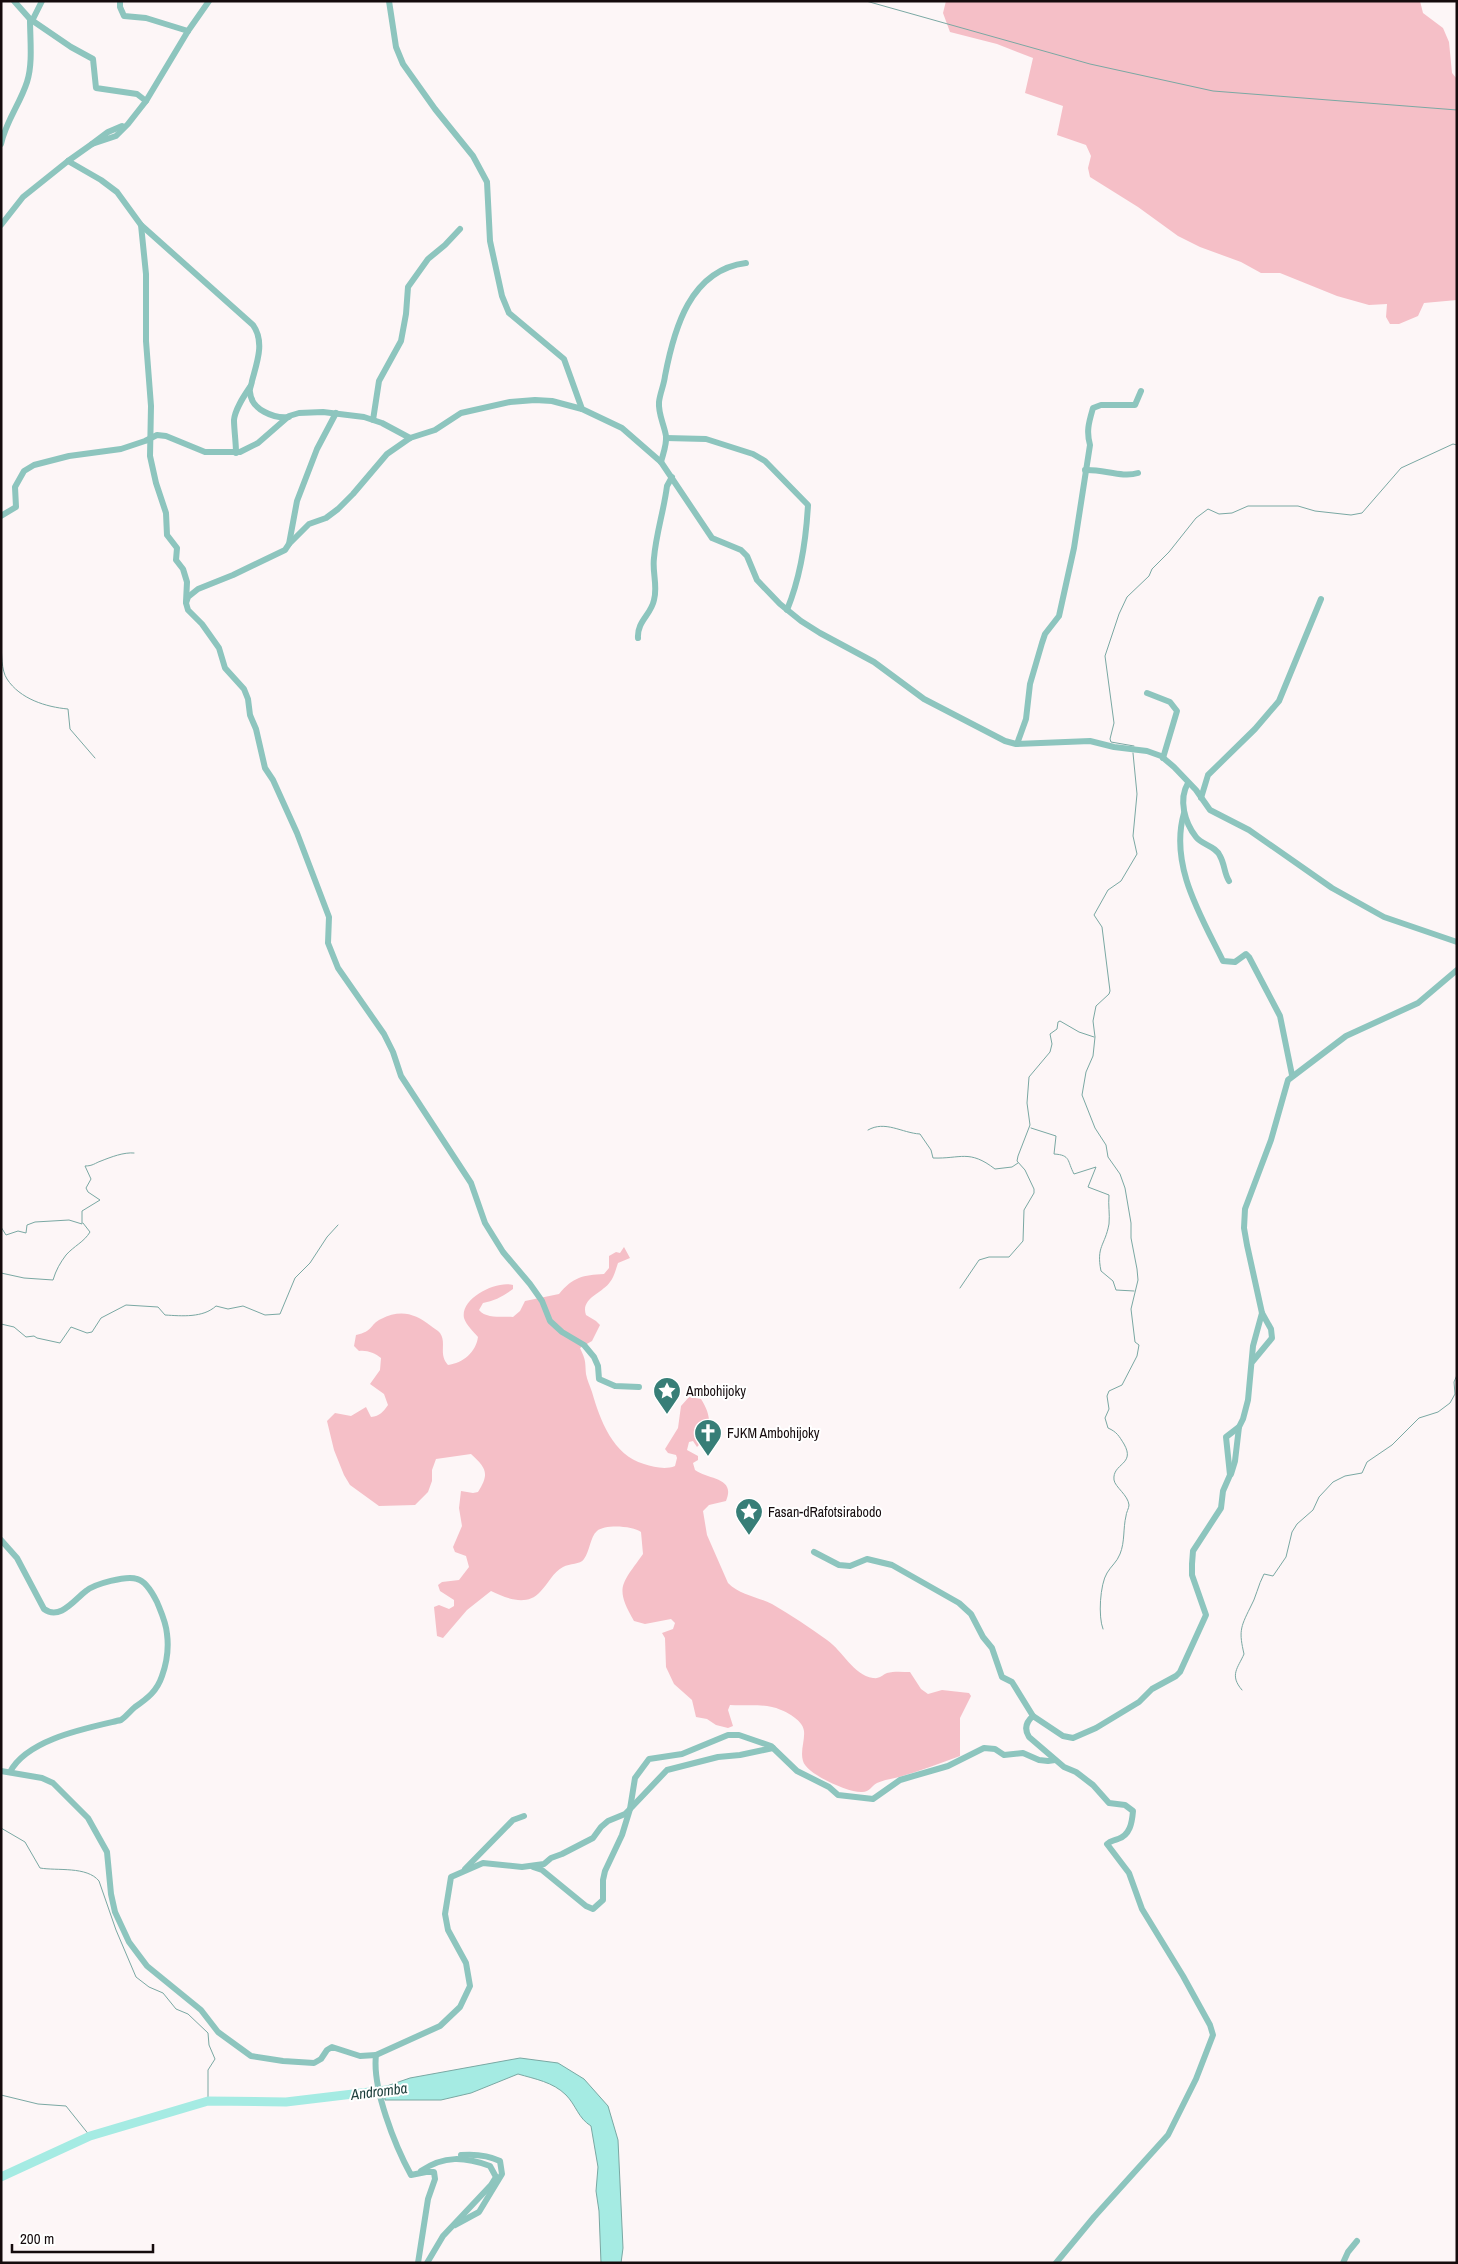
<svg xmlns="http://www.w3.org/2000/svg" width="1458" height="2264" viewBox="0 0 1458 2264" font-family="'Archivo Narrow',sans-serif">
  <style>
    .green { fill: #f5bfc7 }
    .water { fill: #a5ebe3; stroke: #7aa8a3 }
    .lines { fill: none; stroke-linecap: round; stroke-linejoin: round }
    .stream { stroke: #7aa8a3; stroke-width: 1 }
    .river { stroke: #a5ebe3; stroke-width: 9 }
    .minor { stroke: #8dc5be; stroke-width: 6 }
    .labels { text-anchor: middle; dominant-baseline: central; stroke-width: 4; stroke-linejoin: round; paint-order: stroke }
    .poi-label { font-size: 14px; fill: #150b0d; stroke: #fff; text-anchor: start }
    .water-label { font-size: 15px; font-style: italic; fill: #1a3c39; stroke: #fff }
  </style>
  <rect width="100%" height="100%" fill="#fdf6f7"/>
  <!-- green -->
  <g class="green">
    <path d="M946 1H1420L1423 13 1443 28 1449 42 1452 73 1457 79V300L1424 303 1418 316 1399 324H1390L1386 317 1387 304 1369 305 1337 296 1280 273H1261L1241 262 1200 247 1178 236 1138 207 1090 177 1088 168 1091 156 1086 145 1057 135 1063 106 1025 93 1033 58 997 44 950 32 943 13Z"/>
    <path d="M624 1247 630 1258 618 1263C616 1269 614 1277 610 1282 603 1293 580 1298 586 1315L596 1321 600 1325 592 1341 580 1348C586 1361 585 1360 586 1374 587 1380 590 1386 592 1392 600 1420 613 1455 644 1464 654 1467 665 1470 675 1466L677 1458 676 1455 668 1453 665 1449 678 1428 681 1406 689 1397 701 1399C712 1416 713 1432 697 1447L693 1441 689 1442 687 1450 698 1456V1460L693 1463 695 1470C709 1480 736 1477 726 1501L709 1505 703 1511 707 1535 728 1583C740 1595 758 1597 772 1604 791 1615 809 1627 827 1640 843 1651 853 1675 873 1678 880 1679 882 1675 887 1673 894 1671 903 1672 910 1672L921 1689 928 1694 942 1690 969 1693 971 1696 960 1718V1756C940 1763 920 1771 899 1777 892 1779 883 1780 877 1783 871 1786 870 1792 862 1792 849 1793 806 1774 803 1761 800 1751 805 1741 804 1731 803 1719 782 1709 772 1707 759 1704 743 1706 730 1705L728 1710 733 1726 728 1728 716 1725 707 1719 696 1717 692 1700 674 1684 666 1667 665 1638 662 1633 673 1629 675 1623 671 1619 645 1624 634 1621C614 1587 622 1584 643 1554L641 1532C633 1526 605 1524 597 1531 590 1537 590 1551 584 1559 580 1565 570 1563 563 1567 553 1572 548 1584 540 1592 527 1607 505 1598 491 1591L467 1610 443 1638 437 1636 434 1607 439 1605 449 1609 454 1606V1600L440 1591 438 1585 442 1582 459 1580 469 1567 466 1556 455 1552 453 1547 462 1526 459 1508 461 1491 473 1493 478 1492C490 1473 486 1468 471 1454L436 1459 432 1470V1481L428 1492 415 1505 379 1506 350 1485 344 1475 334 1450 327 1421 335 1413 351 1416 366 1407 371 1417C380 1416 383 1412 388 1405L384 1394 370 1384 380 1370 381 1358C375 1353 367 1350 359 1351L354 1346 356 1335C374 1331 369 1325 381 1319 400 1309 415 1313 431 1326 433 1328 438 1330 440 1333 447 1343 438 1354 448 1365 463 1363 476 1352 478 1337 474 1332 466 1325 464 1318 460 1298 497 1280 513 1285V1289C504 1296 494 1301 483 1303L479 1310C486 1319 502 1316 513 1317L520 1311 525 1301 559 1294C573 1277 583 1275 604 1274L609 1268V1256L616 1252 620 1253Z"/>
  </g>
  <!-- water -->
  <path class="water" d="M520 2058 558 2063 584 2079 608 2106 618 2140 623 2248 621 2263H601L599 2211 596 2191 598 2167 591 2126C578 2118 576 2105 566 2095 553 2082 535 2079 518 2074L471 2093 441 2100H385L384 2087 410 2078Z"/>
  <g class="lines">
    <!-- stream -->
    <g class="stream">
      <path d="M866 1 1090 64 1213 91 1457 110"/>
      <path d="M1 644C2 654 1 670 7 679 20 699 46 707 68 709L70 729 95 758"/>
      <path d="M1134 746 1111 742 1110 739 1114 723 1105 656 1119 614 1127 597 1149 576 1152 569 1169 552 1196 518 1208 509 1219 514 1232 513 1248 506H1298L1315 511 1351 515 1362 513 1401 468 1453 444 1457 445"/>
      <path d="M1031 1128 1056 1136 1054 1154C1071 1155 1067 1161 1074 1174L1096 1167 1088 1187 1109 1195C1108 1205 1110 1214 1109 1224 1105 1246 1096 1246 1101 1271L1113 1281 1116 1290 1134 1291"/>
      <path d="M868 1130C885 1120 902 1133 920 1134L931 1150 933 1158C961 1159 969 1149 995 1169L1012 1167 1018 1163"/>
      <path d="M1 1227 6 1235 18 1231 26 1233 27 1225 35 1222 69 1220 82 1224V1211L100 1200 88 1192 86 1188 91 1179 85 1166C93 1166 95 1163 101 1161 111 1157 124 1152 134 1153"/>
      <path d="M1 1273 24 1278 53 1280C56 1270 60 1263 66 1255 74 1246 84 1242 90 1232L83 1223"/>
      <path d="M960 1288 979 1260 989 1257H1009L1023 1241 1024 1210 1034 1193V1189L1025 1170 1017 1161 1018 1156 1030 1125 1027 1103 1029 1077 1050 1052 1052 1044 1050 1034 1057 1029 1058 1022 1060 1021 1079 1032 1094 1037"/>
      <path d="M1 1324 14 1327 26 1337 34 1336 37 1338 60 1343 71 1327 87 1333 92 1332 101 1318 126 1305 158 1307 165 1315C182 1316 203 1318 216 1306L228 1309 243 1306 265 1315 280 1314 295 1278 310 1263 327 1237 338 1225"/>
      <path d="M1103 1629C1098 1617 1100 1584 1107 1573 1111 1566 1117 1562 1120 1554 1125 1542 1123 1528 1126 1516 1126 1513 1129 1508 1129 1505 1128 1495 1115 1487 1114 1480 1112 1463 1136 1465 1124 1444 1119 1436 1117 1432 1108 1428L1105 1418 1109 1409 1107 1396 1109 1391 1122 1385 1137 1356 1139 1345 1135 1342 1131 1309 1138 1280 1137 1269 1131 1238V1223L1125 1188 1120 1174 1108 1157 1106 1145 1095 1128 1082 1095 1086 1072 1093 1056 1095 1037 1093 1021 1096 1006 1109 994 1110 991 1102 927 1094 915 1108 890 1121 881 1137 854 1133 836 1137 794 1133 753"/>
      <path d="M1242 1690C1229 1675 1238 1668 1244 1654 1239 1632 1240 1628 1250 1608 1256 1598 1258 1585 1264 1574L1273 1576 1286 1557 1292 1532 1297 1524 1313 1510 1319 1497 1333 1482 1345 1476 1362 1473 1367 1462 1392 1445 1419 1418 1438 1412 1450 1403 1455 1394 1454 1382 1457 1375"/>
      <path d="M1 1828 25 1842 40 1868C57 1871 87 1866 99 1881L116 1930 136 1977 149 1987 163 1993 176 2009 188 2014 208 2033 209 2045 215 2059 208 2070V2101"/>
      <path d="M1 2095 38 2104 66 2106 90 2136"/>
    </g>
    <!-- river -->
    <path class="river" d="M1 2177 90 2136 208 2101 286 2102 395 2089"/>
    <!-- minor -->
    <g class="minor">
      <path d="M120 1V7L124 16 146 18 188 31"/>
      <path d="M389 1 396 47 403 64 435 109 473 156 487 182 490 241 502 296 509 313 564 359 582 409 622 428 661 462 712 538 741 550 747 556 757 580 780 604 801 621 820 633 874 662 924 699 1005 741 1016 744 1090 741 1114 747 1147 751 1161 756 1174 767 1196 790 1210 810 1249 830 1332 888 1384 917 1457 942"/>
      <path d="M30 19 71 47 93 59 96 88 137 94 146 101"/>
      <path d="M32 21 42 1"/>
      <path d="M1 144C6 121 20 104 27 82 33 64 30 39 30 19L14 1"/>
      <path d="M92 144 108 132 122 126"/>
      <path d="M68 161 101 180 117 192 141 225 146 274V341L151 406 150 456 156 483 166 513 167 535 177 548 176 560 183 569 187 582 186 602"/>
      <path d="M1 225 23 197 68 161 92 144 116 136 128 124 146 101 188 31 209 1"/>
      <path d="M141 225 253 325C265 342 257 362 252 381 252 384 249 389 250 392 251 410 275 419 289 417"/>
      <path d="M336 413 317 449 297 501 289 544 285 550 233 575 198 589 188 597 186 603 188 610 202 624 219 648 225 668 244 689 248 699 250 715 256 729 265 768 273 780 297 833 329 917 328 943 338 968 384 1034 393 1052 401 1076 471 1183 485 1223 503 1252 530 1284 542 1301 550 1321 562 1332 584 1345 594 1357 598 1366 599 1379 615 1386 639 1387"/>
      <path d="M373 420 379 381 401 341 406 314 408 287 428 259 445 245 460 229"/>
      <path d="M666 438 706 439 753 454 765 461 808 505C806 541 801 576 787 610"/>
      <path d="M236 453C236 442 234 429 234 420 235 409 244 396 250 387"/>
      <path d="M661 462C663 454 667 444 666 436 664 424 658 414 659 402 660 393 664 385 665 376 674 329 690 270 746 263"/>
      <path d="M1085 470C1103 469 1122 478 1138 473"/>
      <path d="M1 516 16 507 15 487 24 471 34 465 69 456 121 449 145 441 157 435 166 436 205 452H240L258 443 289 416 299 413 323 412 364 417 382 423 410 438"/>
      <path d="M289 544 309 524 326 518 338 509 353 494 387 454 410 438 435 430 461 413 510 402 535 400 552 401 582 409"/>
      <path d="M638 638C637 621 651 615 654 600 658 586 652 572 654 558 656 534 664 510 667 486L672 477"/>
      <path d="M1147 693 1170 702 1177 711 1163 758"/>
      <path d="M1017 744 1026 719 1030 684 1042 643 1045 634 1059 616 1074 548 1090 445C1086 431 1089 422 1093 408L1101 405H1135L1141 391"/>
      <path d="M1188 783C1178 800 1185 823 1196 837 1202 845 1216 846 1220 856 1225 865 1224 873 1229 881"/>
      <path d="M1201 798 1208 775 1255 729 1279 701 1321 599"/>
      <path d="M1184 813C1169 865 1201 916 1223 961L1235 962 1246 954 1249 957 1280 1016 1292 1075"/>
      <path d="M1253 1361 1272 1338 1271 1329 1262 1313"/>
      <path d="M1231 1474 1235 1461 1239 1427"/>
      <path d="M1 1540 17 1558 44 1609C60 1621 75 1599 86 1591 94 1584 127 1575 137 1579 146 1581 153 1594 157 1602 161 1612 166 1622 167 1634 169 1649 167 1662 162 1676 157 1691 148 1698 135 1707 130 1711 127 1716 121 1720 87 1728 27 1739 10 1772"/>
      <path d="M814 1552 839 1565 850 1566 867 1559 892 1565 959 1603 971 1614 983 1637 992 1648 1002 1677 1012 1682 1033 1716"/>
      <path d="M1 1771 42 1778 53 1783 88 1818 107 1852 111 1894 115 1912 129 1942 147 1966 201 2010 218 2032 251 2056 283 2061 314 2063 321 2059 327 2050 332 2047 360 2056 376 2055"/>
      <path d="M533 1867 542 1870 586 1906 593 1909 603 1900V1880L605 1871 622 1835 630 1809 667 1770 718 1757 740 1755 773 1748"/>
      <path d="M465 1869 513 1820 524 1816"/>
      <path d="M421 2171C444 2155 465 2157 490 2166L496 2177 491 2185 443 2236 427 2263"/>
      <path d="M455 2225 479 2212 502 2174 500 2161C488 2155 474 2154 461 2155"/>
      <path d="M418 2263 428 2199 435 2179 434 2172H426L411 2175C395 2146 372 2088 376 2055L440 2026 460 2007 470 1986 466 1963 448 1930 445 1914 451 1877 483 1863 522 1867 544 1864 551 1858 562 1854 593 1838 601 1827 608 1821 625 1814 630 1809 635 1778 649 1759 682 1754 728 1735H739L771 1746 797 1771 829 1787 838 1795 873 1799 900 1780 948 1766 984 1748 995 1749 1004 1755 1023 1753 1039 1760 1048 1761 1055 1760"/>
      <path d="M1056 2263 1094 2217 1168 2135 1196 2079 1213 2035 1210 2025 1183 1976 1142 1909 1129 1873 1107 1844C1111 1840 1113 1841 1118 1839 1130 1835 1132 1823 1133 1811L1125 1805 1109 1803 1093 1785 1076 1772 1064 1767 1029 1737C1024 1729 1026 1722 1033 1716L1063 1736 1073 1738 1096 1728 1139 1702 1152 1689 1176 1676 1180 1672 1206 1615 1192 1575V1564L1193 1551 1221 1508 1223 1491 1230 1475 1226 1437 1239 1427 1243 1419 1248 1400 1253 1346 1262 1313 1247 1245 1244 1228 1245 1209 1271 1140 1288 1080 1346 1036 1418 1003 1457 970"/>
      <path d="M1343 2263 1348 2252 1357 2241"/>
    </g>
  </g>
  <!-- icons -->
  <defs>
    <symbol id="sight-pin" viewBox="-11 -11 22 30"><path d="M0 17L-7.5 6A9.5 9.5 0 1 1 7.5 6Z" fill="#377e77" stroke="#fff"/><path d="M0-6L1.8-2.2L6-1.7L2.9 1.2L3.7 5.4L0 3.3L-3.7 5.4L-2.9 1.2L-6-1.7L-1.8-2.2Z" fill="#fff"/></symbol>
    <symbol id="church-pin" viewBox="-11 -11 22 30"><path d="M0 17L-7.5 6A9.5 9.5 0 1 1 7.5 6Z" fill="#377e77" stroke="#fff"/><path d="M-1.2-6h2.4v3.5h3.3v2.4h-3.3V6h-2.4V-.1h-3.3v-2.4h3.3Z" fill="#fff"/></symbol>
  </defs>
  <g fill-rule="evenodd">
    <use href="#sight-pin" x="651" y="1375" width="32" height="43"/>
    <use href="#church-pin" x="692" y="1417" width="32" height="43"/>
    <use href="#sight-pin" x="733" y="1496" width="32" height="43"/>
  </g>
  <g class="labels">
    <!-- poi labels -->
    <g class="poi-label">
      <text x="686" y="1391">Ambohijoky</text>
      <text x="727" y="1433">FJKM Ambohijoky</text>
      <text x="768" y="1512">Fasan-dRafotsirabodo</text>
    </g>
    <!-- water labels -->
    <g class="water-label">
      <text transform="translate(379 2091) rotate(-7)">Andromba</text>
    </g>
  </g>
  <!-- border -->
  <rect width="1458" height="2264" fill="none" stroke="#150b0d" stroke-width="5"/>
  <!-- scale -->
  <path d="M12 2244v8h141v-8" fill="none" stroke="#150b0d" stroke-width="2.5"/>
  <text x="20" y="2244" font-size="15" fill="#150b0d" stroke="#ffffff" stroke-width="4" paint-order="stroke">200 m</text>
</svg>
